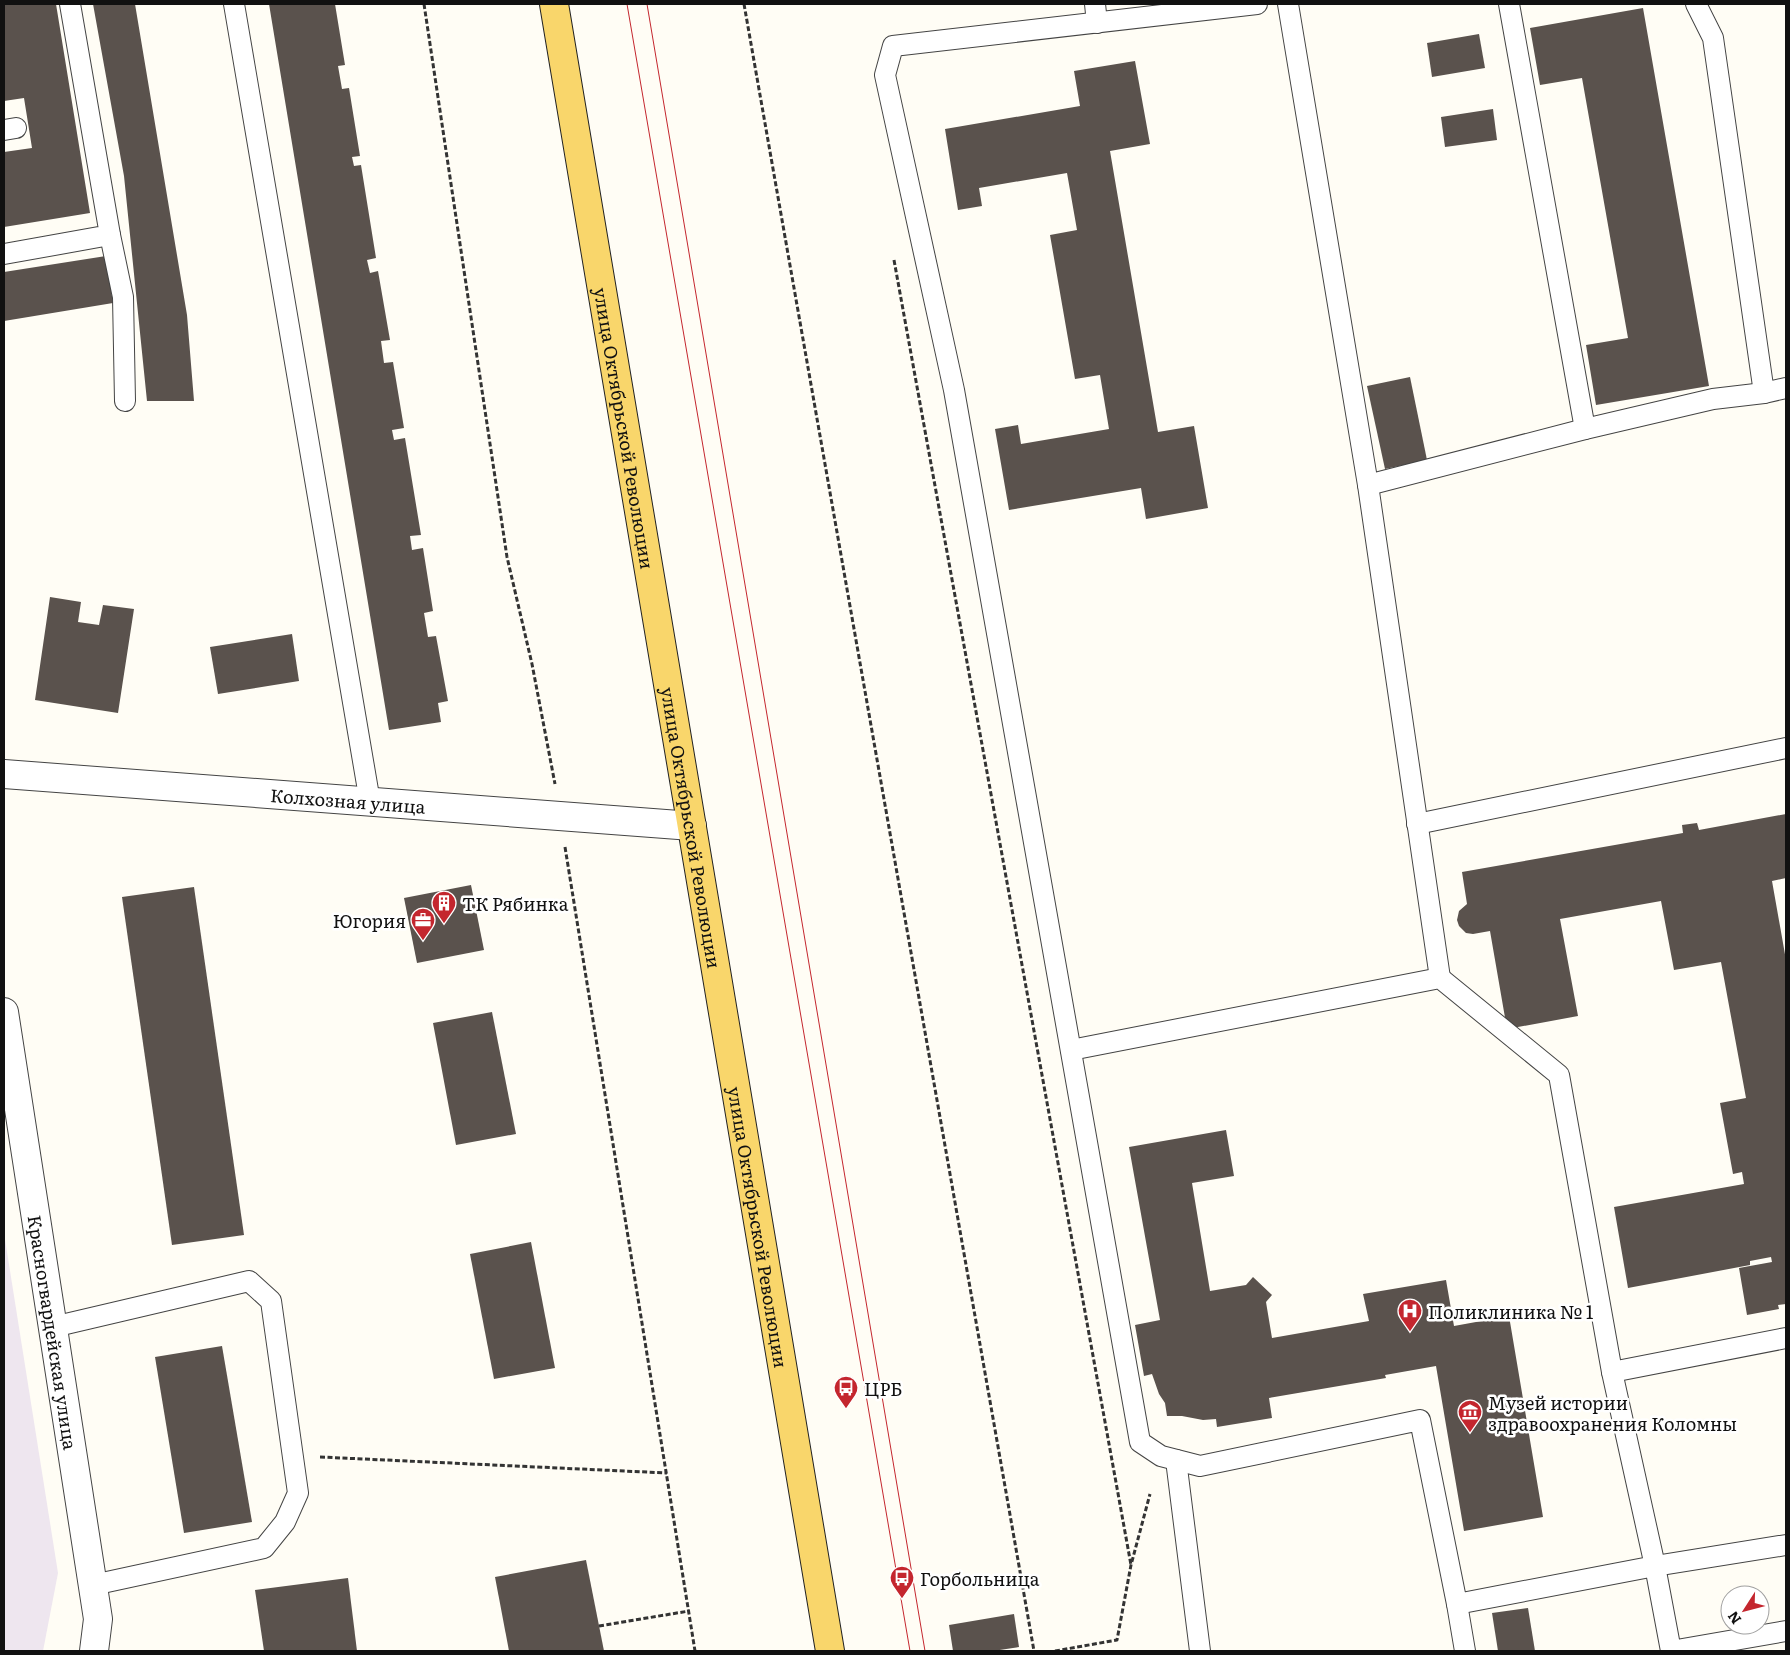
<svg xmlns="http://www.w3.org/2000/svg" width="1790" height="1655" viewBox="0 0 1790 1655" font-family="Literata,serif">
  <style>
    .industrial { fill: #eee6ef }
    .building { fill: #5a524d }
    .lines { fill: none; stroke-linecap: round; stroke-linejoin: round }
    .lane-casing { stroke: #444; stroke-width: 22 }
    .street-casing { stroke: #444; stroke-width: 30 }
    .primary-casing { stroke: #222; stroke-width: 30 }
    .path { stroke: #333; stroke-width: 3; stroke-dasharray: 5 2.5; stroke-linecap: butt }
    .lane { stroke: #fff; stroke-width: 20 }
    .street { stroke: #fff; stroke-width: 28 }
    .primary { stroke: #f9d66b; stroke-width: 28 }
    .tram { stroke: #c4262e; stroke-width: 1 }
    .labels { text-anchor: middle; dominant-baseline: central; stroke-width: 5; stroke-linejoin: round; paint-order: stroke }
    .street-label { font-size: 18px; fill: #111; stroke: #fff }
    .poi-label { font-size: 18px; fill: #111; stroke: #fff; text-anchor: start }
  </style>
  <rect width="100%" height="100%" fill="#fffdf5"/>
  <!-- industrial -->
  <path class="industrial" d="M4 1233 58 1573 43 1651H4Z"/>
  <!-- building -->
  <g class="building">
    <path d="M4 4H56L90 213 4 227V152L32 148 24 98 4 101Z"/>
    <path d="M93 4H135L187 315 194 401H147L124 176Z"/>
    <path d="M269 4H335L345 65 338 66 342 89 349 88 360 156 352 157 354 166 361 165 376 258 367 260 370 273 378 271 390 340 381 341 384 363 393 362 404 428 392 430 394 440 405 438 421 535 410 536 412 550 423 548 433 611 424 613 428 637 436 636 448 701 438 703 441 722 389 730Z"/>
    <path d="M1643 8 1709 386 1596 405 1586 345 1628 338 1582 78 1540 85 1530 28Z"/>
    <path d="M1479 34 1485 68 1432 77 1427 43Z"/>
    <path d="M1135 61 1150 144 1110 151 1158 432 1194 426 1208 508 1146 519 1141 488 1009 510 995 429 1018 425 1021 444 1109 429 1100 375 1075 379 1050 235 1077 230 1067 173 979 188 982 206 958 210 945 129 1080 106 1074 71Z"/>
    <path d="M1493 109 1497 140 1445 147 1441 117Z"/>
    <path d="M106 256 113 303 4 321V272Z"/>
    <path d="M1410 377 1427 460 1385 469 1367 386Z"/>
    <path d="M50 597 81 602 78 622 99 625 103 605 134 609 118 713 35 700Z"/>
    <path d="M292 634 299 681 218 694 210 647Z"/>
    <path d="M1786 814V878L1772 881 1786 960V1304L1778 1305 1779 1309 1747 1315 1739 1268 1772 1262 1771 1257 1750 1261V1265L1628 1288 1614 1207 1744 1184 1742 1172 1733 1174 1720 1103 1746 1098 1721 962 1674 970 1661 901 1560 919 1578 1016 1507 1029 1490 931 1473 934 1466 933 1459 926 1457 920 1459 911 1467 904 1462 872 1683 833 1682 825 1697 823 1699 830Z"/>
    <path d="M471 885 484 950 417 963 404 898Z"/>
    <path d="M194 887 244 1235 172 1245 122 897Z"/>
    <path d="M492 1012 516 1134 456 1145 433 1023Z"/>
    <path d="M1226 1130 1234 1176 1192 1183 1210 1291 1246 1285 1253 1277 1272 1295 1266 1302 1272 1338 1369 1321 1363 1294 1446 1280 1454 1326 1509 1316 1543 1517 1464 1531 1436 1366 1385 1375 1386 1378 1269 1398 1272 1418 1217 1427 1216 1419 1203 1420 1182 1416H1167L1165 1403 1159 1394 1152 1374 1144 1376 1135 1325 1160 1320 1129 1147Z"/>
    <path d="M531 1242 555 1368 494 1379 470 1254Z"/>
    <path d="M222 1346 252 1522 184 1533 155 1357Z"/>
    <path d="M586 1560 604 1651H509L495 1577Z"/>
    <path d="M348 1578 357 1651H264L255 1590Z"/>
    <path d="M1528 1608 1535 1651H1498L1492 1613Z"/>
    <path d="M1014 1614 1019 1647 993 1651H953L949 1625Z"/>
  </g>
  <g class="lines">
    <defs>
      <g id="lane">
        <path d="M234 4 370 802"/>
        <path d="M1095 4 1097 23"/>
        <path d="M1257 4 893 46 885 75 954 390 1140 1442 1161 1456 1200 1466 1420 1420 1457 1604 1655 1566 1612 1372"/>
        <path d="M1288 4 1368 485 1440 978"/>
        <path d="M1509 4 1585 429 1713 399 1764 393"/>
        <path d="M1696 4 1713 38 1764 393 1786 388"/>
        <path d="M4 130 16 128"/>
        <path d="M110 235 123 297 125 401"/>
        <path d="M4 254 110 235 70 4"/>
        <path d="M1368 485 1585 429"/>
        <path d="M1417 824 1786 748"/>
        <path d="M1071 1050 1440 978 1559 1075 1612 1372 1786 1338"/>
        <path d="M53 1327 249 1281 271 1301 298 1493 285 1522 264 1548 93 1585"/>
        <path d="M1176 1460 1200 1651"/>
        <path d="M1786 1545 1655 1566 1671 1651 1786 1631"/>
        <path d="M1457 1604 1465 1651"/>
      </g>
      <g id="street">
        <path id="s1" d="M4 774 692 826"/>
        <path id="s2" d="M4 1012 98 1619 94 1651"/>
      </g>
      <g id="primary">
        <path id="s3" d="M554 4 830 1651"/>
      </g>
    </defs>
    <!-- lane casing -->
    <use href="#lane" class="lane-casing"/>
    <!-- street casing -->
    <use href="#street" class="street-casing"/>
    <!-- primary casing -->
    <use href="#primary" class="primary-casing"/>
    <!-- path -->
    <g class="path">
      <path d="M424 4 507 557 532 664 555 784"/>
      <path d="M744 4 1034 1651"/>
      <path d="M894 260 1131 1565"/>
      <path d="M565 847 695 1651"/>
      <path d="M320 1457 667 1473"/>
      <path d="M599 1626 689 1611"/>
      <path d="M1055 1651 1117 1640 1131 1565 1150 1494"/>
    </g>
    <!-- lane -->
    <use href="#lane" class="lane"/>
    <!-- street -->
    <use href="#street" class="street"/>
    <!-- primary -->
    <use href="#primary" class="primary"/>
    <!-- tram -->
    <g class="tram">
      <path d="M627 4 910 1651"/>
      <path d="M647 4 925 1651"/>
    </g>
  </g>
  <!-- icons -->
  <defs>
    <symbol id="building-pin" viewBox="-11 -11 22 30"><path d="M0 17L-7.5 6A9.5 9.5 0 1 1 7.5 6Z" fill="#c4262e" stroke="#fff"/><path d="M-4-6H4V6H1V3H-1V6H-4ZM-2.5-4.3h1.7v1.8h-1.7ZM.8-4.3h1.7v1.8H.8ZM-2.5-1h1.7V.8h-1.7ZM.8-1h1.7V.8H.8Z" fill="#fff"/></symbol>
    <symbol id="office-pin" viewBox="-11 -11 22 30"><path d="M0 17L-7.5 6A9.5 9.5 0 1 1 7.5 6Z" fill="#c4262e" stroke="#fff"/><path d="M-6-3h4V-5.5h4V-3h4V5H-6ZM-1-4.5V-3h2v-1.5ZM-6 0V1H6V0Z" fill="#fff"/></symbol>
    <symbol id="hospital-pin" viewBox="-11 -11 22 30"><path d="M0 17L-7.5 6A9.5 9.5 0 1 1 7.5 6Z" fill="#c4262e" stroke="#fff"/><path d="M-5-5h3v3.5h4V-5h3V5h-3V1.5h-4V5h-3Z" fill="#fff"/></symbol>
    <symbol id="bus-pin" viewBox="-11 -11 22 30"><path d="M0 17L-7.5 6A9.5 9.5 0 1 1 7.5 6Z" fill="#c4262e" stroke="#fff"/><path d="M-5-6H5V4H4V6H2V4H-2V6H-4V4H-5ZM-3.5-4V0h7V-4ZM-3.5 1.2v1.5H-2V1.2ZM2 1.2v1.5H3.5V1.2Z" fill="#fff"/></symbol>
    <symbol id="museum-pin" viewBox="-11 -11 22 30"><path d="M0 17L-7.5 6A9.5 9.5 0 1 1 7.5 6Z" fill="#c4262e" stroke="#fff"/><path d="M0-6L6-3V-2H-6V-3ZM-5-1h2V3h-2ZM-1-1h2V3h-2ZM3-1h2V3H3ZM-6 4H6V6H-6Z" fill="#fff"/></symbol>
  </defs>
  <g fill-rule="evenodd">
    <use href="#building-pin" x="430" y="889" width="28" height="38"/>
    <use href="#office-pin" x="409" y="906" width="28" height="38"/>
    <use href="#hospital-pin" x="1396" y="1297" width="28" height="38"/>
    <use href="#bus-pin" x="832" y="1374" width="28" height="38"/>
    <use href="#museum-pin" x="1456" y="1398" width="28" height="38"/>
    <use href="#bus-pin" x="888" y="1564" width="28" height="38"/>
  </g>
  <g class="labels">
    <!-- street labels -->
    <g class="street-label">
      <text stroke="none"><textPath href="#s3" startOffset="430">улица Октябрьской Революции</textPath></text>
      <text stroke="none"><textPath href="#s1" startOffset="345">Колхозная улица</textPath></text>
      <text stroke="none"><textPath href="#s3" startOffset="835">улица Октябрьской Революции</textPath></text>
      <text stroke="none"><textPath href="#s3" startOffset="1240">улица Октябрьской Революции</textPath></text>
      <text stroke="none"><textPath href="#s2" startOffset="324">Красногвардейская улица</textPath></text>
    </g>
    <!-- poi labels -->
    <g class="poi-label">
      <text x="462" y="903">ТК Рябинка</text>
      <text x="406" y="920" text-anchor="end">Югория</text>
      <text x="1428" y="1311">Поликлиника № 1</text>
      <text x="864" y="1388">ЦРБ</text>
      <text x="1488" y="1402">Музей истории<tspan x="1488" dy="21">здравоохранения Коломны</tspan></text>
      <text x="920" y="1578">Горбольница</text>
    </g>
  </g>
  <!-- border -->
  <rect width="1790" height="1655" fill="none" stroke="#111111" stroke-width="10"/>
  <!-- north arrow -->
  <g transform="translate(1745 1610) rotate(234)"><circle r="24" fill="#ffffff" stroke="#a0a0a0"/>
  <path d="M0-4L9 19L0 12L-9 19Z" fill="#c4262e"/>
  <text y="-8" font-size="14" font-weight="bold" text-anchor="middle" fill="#111111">N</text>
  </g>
</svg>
